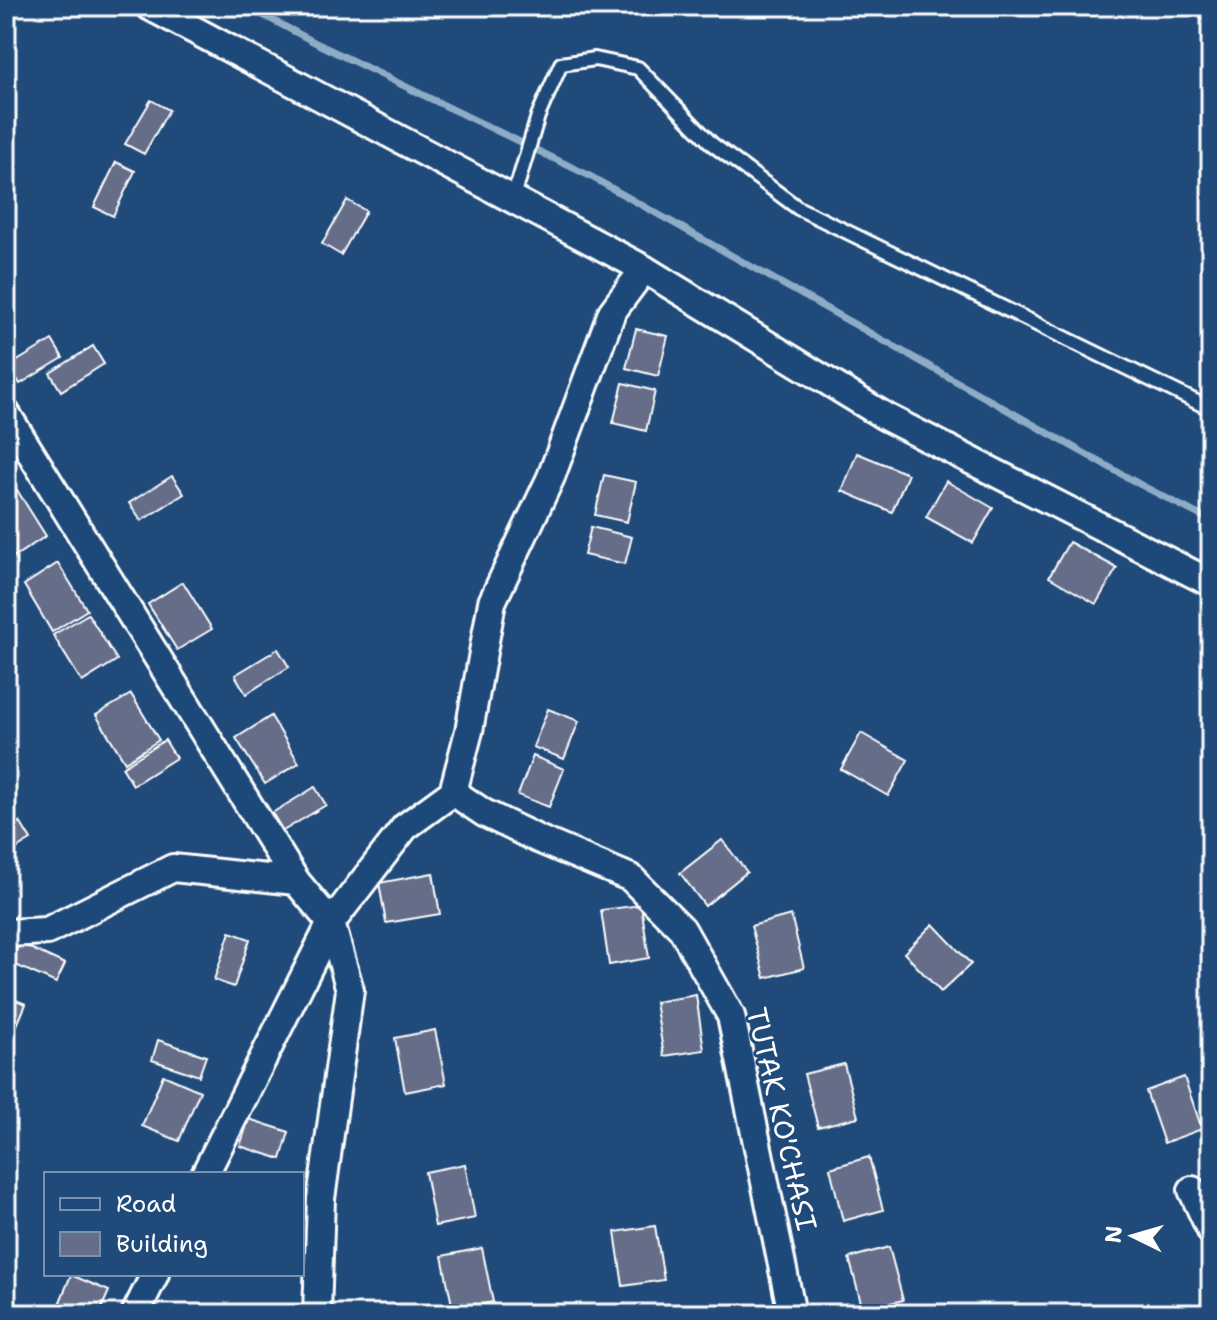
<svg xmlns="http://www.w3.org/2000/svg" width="1217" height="1320" viewBox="0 0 1217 1320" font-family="'Shantell Sans',sans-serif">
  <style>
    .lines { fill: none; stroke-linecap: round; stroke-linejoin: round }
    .stream { stroke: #8facc7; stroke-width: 7 }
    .building { fill: #656d89; stroke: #fff; stroke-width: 2 }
    .service-casing { stroke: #fff; stroke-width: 18 }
    .minor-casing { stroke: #fff; stroke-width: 32 }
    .service { stroke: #1f4a7a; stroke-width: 12 }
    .minor { stroke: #1f4a7a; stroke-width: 26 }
    .labels { text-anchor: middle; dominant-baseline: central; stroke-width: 6; stroke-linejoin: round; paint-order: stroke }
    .street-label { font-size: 28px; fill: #fff; stroke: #1f4a7a }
  </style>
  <rect width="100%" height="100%" fill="#1f4a7a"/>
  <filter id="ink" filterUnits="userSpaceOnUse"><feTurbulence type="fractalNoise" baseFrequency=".0125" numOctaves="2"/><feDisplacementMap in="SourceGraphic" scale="16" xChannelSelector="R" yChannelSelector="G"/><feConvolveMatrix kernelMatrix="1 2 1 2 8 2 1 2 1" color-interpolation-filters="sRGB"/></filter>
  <g filter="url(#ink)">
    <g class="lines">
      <!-- stream -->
      <path class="stream" d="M246 6 318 44 588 175 1141 485 1211 521"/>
    </g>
    <!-- building -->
    <g class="building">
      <path d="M151 100 169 110 144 154 125 144Z"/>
      <path d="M116 162 135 171 113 216 94 207Z"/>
      <path d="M347 200 366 211 341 255 322 244Z"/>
      <path d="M636 329 668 336 658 376 626 368Z"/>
      <path d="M52 340 63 358 20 384 9 366Z"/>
      <path d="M93 346 104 364 61 391 50 373Z"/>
      <path d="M623 383 655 391 646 431 613 423Z"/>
      <path d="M857 453 908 474 892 512 842 491Z"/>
      <path d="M604 475 636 482 627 522 595 515Z"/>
      <path d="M172 476 184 494 141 521 129 503Z"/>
      <path d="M946 481 993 508 973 543 926 517Z"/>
      <path d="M17 490 46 536 12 558 6 549V497Z"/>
      <path d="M591 527 632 537 625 564 584 555Z"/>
      <path d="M1069 542 1117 568 1096 604 1049 577Z"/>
      <path d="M58 563 87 610 52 632 24 585Z"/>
      <path d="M183 582 212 629 177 650 148 604Z"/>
      <path d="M88 614 117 660 82 682 53 635Z"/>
      <path d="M278 649 289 667 246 694 235 675Z"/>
      <path d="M131 694 159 740 125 762 96 715Z"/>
      <path d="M548 709 579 721 564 759 533 747Z"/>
      <path d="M271 716 299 763 265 784 236 738Z"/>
      <path d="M861 733 908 760 888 796 841 769Z"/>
      <path d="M165 740 176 758 133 785 122 767Z"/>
      <path d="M533 756 564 769 549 807 518 795Z"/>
      <path d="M315 787 326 805 283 831 272 813Z"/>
      <path d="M20 822 31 840 6 855V830Z"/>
      <path d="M722 840 747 872 705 906 680 873Z"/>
      <path d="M433 873 440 914 386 923 379 883Z"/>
      <path d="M641 905 649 958 609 965 601 910Z"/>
      <path d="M791 915 804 968 765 978 751 926Z"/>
      <path d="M933 924 971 964 941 992 904 953Z"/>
      <path d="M230 932 250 939 234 987 214 980Z"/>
      <path d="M19 943 65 964 56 983 11 963Z"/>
      <path d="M696 995 704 1050 664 1056 655 1002Z"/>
      <path d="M6 996 26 1004 6 1051Z"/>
      <path d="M435 1030 446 1084 405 1092 395 1038Z"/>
      <path d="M158 1040 206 1056 199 1076 152 1060Z"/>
      <path d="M844 1064 858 1117 818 1127 804 1074Z"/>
      <path d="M163 1075 200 1091 179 1141 142 1126Z"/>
      <path d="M1184 1077 1202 1129 1164 1143 1146 1091Z"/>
      <path d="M249 1119 289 1132 281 1159 240 1146Z"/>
      <path d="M869 1157 883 1210 843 1221 830 1168Z"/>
      <path d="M465 1164 475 1218 435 1226 425 1172Z"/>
      <path d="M655 1226 664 1280 623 1286 615 1232Z"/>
      <path d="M889 1247 903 1300 863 1310 849 1258Z"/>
      <path d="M482 1248 493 1302 453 1310 442 1256Z"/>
      <path d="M71 1275 109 1291 99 1314H55Z"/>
    </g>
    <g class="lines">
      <defs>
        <path id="service" d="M509 197 518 183 538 116 561 64 595 59 638 68 712 144 798 208 1211 409"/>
        <g id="minor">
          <path d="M149 6 644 269 886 417 1211 583"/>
          <path d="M6 413 296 881 331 923 350 990 321 1199 317 1314"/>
          <path d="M453 792 484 813 538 839 631 878 682 929 731 1016 792 1314"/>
          <path d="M6 933 47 931 173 868 296 881"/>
          <path d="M205 1174 331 923 405 827 453 792 469 731 492 602 551 477 612 312 644 269"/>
          <path d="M1192 1190 1211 1231"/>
          <path d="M135 1314 155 1274"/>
        </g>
      </defs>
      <!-- service casing -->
      <use href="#service" class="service-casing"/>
      <!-- minor casing -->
      <use href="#minor" class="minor-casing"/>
      <!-- service -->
      <use href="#service" class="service"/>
      <!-- minor -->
      <use href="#minor" class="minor"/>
    </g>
  </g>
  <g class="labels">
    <!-- street labels -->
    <g class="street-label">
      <text transform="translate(782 1119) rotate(77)">TUTAK KO'CHASI</text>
    </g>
  </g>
  <!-- margin -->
  <rect width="1217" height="1320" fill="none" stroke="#1f4a7a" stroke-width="32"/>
  <rect x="16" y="16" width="1185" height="1288" fill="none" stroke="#fff" stroke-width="3" filter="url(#ink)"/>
  <!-- legend -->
  <rect x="44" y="1172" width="260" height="104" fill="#1f4a7a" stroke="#7992af" stroke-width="2"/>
  <rect x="60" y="1198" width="40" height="12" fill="#1f4a7a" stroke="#7992af" stroke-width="2"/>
  <text x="116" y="1212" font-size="24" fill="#ffffff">Road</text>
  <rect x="60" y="1232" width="40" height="24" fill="#656d89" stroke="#7992af" stroke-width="2"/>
  <text x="116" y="1252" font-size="24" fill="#ffffff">Building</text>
  <!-- north arrow -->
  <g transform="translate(1133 1236) rotate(275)" stroke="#1f4a7a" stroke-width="6" paint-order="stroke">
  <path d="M0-6L14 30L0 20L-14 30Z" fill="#ffffff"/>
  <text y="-12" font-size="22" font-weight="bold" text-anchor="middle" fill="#ffffff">N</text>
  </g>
</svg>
